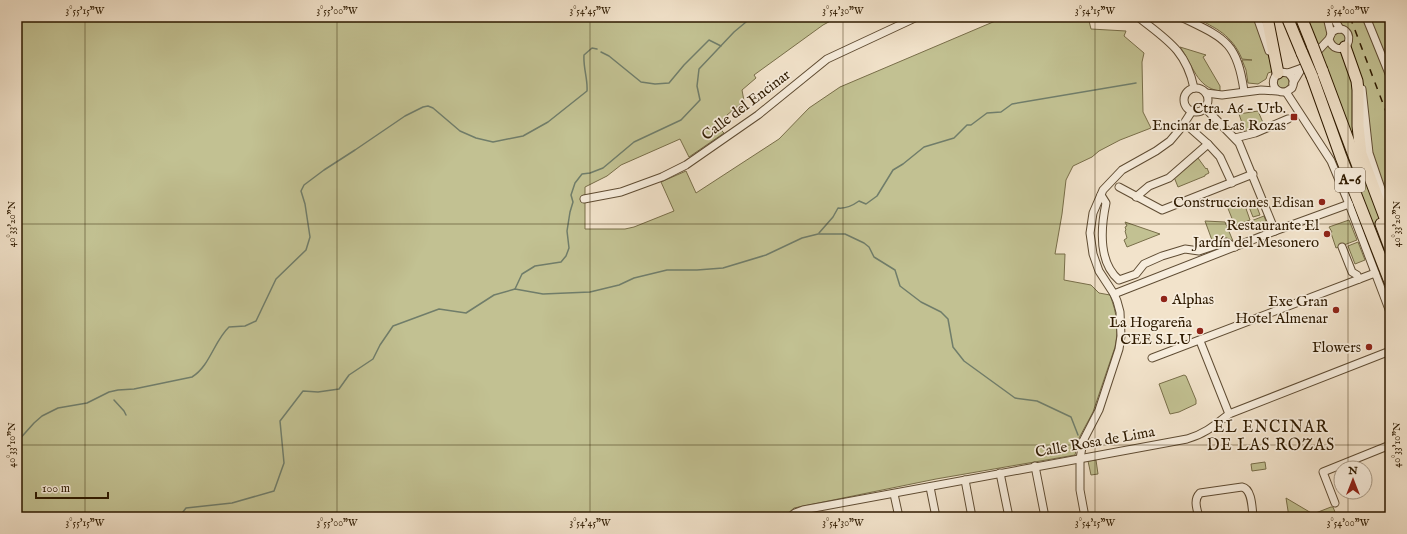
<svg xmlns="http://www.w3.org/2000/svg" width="1407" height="534" viewBox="0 0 1407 534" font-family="'IM FELL English',serif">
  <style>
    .green { fill: #c2c192; stroke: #786e49 }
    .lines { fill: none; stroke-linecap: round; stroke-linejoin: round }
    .stream { stroke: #707d6a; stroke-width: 1.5 }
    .minor-casing { stroke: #5f4c33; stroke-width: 9 }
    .highway-casing { stroke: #2e1a00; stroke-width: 13 }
    .minor { stroke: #f7eddd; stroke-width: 7 }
    .highway { stroke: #f2e3cb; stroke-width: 11 }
    .rail { stroke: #2e1a00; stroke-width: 1.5; stroke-dasharray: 7 7; stroke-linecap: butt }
    .highway-bridge-casing { stroke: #2e1a00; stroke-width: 13; stroke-linecap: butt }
    .highway-bridge { stroke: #f2e3cb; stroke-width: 11 }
    .ticks { fill: none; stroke: #2e1a00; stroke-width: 1; stroke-opacity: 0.45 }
    .poi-dot { fill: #8f2418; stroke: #f7eddd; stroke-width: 1.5 }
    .labels { text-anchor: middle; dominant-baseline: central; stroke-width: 3.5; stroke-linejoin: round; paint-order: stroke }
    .shield { fill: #f7eddd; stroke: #6a5942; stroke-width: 1 }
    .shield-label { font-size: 14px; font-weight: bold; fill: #2e1a00 }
    .street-label { font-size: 15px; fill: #2e1a00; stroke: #f7eddd }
    .poi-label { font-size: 15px; fill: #2e1a00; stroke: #f7eddd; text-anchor: end }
    .neighbourhood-label { font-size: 16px; letter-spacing: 1px; fill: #2e1a00; stroke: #f7eddd }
    .neatline { fill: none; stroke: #2e1a00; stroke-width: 1.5 }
    .ticks-label { font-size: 10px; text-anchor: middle; fill: #2e1a00 }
  </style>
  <rect width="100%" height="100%" fill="#f2e3cb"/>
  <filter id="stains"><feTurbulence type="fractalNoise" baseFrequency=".005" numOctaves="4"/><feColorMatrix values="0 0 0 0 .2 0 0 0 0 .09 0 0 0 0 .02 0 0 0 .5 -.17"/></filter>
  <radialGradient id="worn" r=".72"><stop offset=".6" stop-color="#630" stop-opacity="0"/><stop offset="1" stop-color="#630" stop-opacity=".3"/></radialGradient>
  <!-- green -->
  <g class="green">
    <path d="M17 17H838L823 25 754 75 756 78 742 90 744 101 727 115 722 131 724 133 689 157 680 139 621 165 607 176 585 187V229H625L634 227 674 211 661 182 686 171 696 193 779 139 809 108 840 87 1000 19 1012 17H1088L1091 29 1126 31 1124 36 1144 53 1142 62 1143 112 1151 128 1120 140 1099 151 1092 157 1073 166 1066 180 1062 214 1055 254H1065L1064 280 1091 285 1099 293 1110 295C1117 314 1119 327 1115 347L1093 412 1079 438 1075 455 936 479 794 508 784 517H17Z"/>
    <path d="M1194 17H1254L1274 71 1268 73 1266 79 1258 84 1248 83 1246 70 1242 60H1252L1242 59C1232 35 1216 28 1194 17Z"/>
    <path d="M1286 17H1390V264Z"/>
    <path d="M1180 47 1206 55 1203 57 1220 86V91C1196 88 1193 64 1180 47Z"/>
    <circle cx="1283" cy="82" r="6"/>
    <path d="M1258 111 1264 125 1245 132 1239 114Z"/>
    <path d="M1198 156V158L1206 169 1207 168 1209 173 1205 175V176L1178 187 1174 177Z"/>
    <path d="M1254 199 1260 215 1253 217 1247 202Z"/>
    <path d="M1243 200 1250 220 1235 226 1227 206Z"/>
    <path d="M1264 216 1267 224 1254 229 1251 221Z"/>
    <path d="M1349 220 1357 240 1336 248 1331 233 1332 232 1329 227Z"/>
    <path d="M1205 221 1225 222 1233 241 1226 240 1213 243Z"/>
    <path d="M1125 222 1160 234 1127 247 1124 240 1127 238 1125 231 1126 230 1125 227 1127 226Z"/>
    <path d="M1358 242 1365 260 1355 264 1348 246Z"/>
    <path d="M1184 375 1186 376 1196 400V404L1179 412 1170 414 1159 384Z"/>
    <path d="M1096 460 1098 474 1091 475 1088 461Z"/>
    <path d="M1265 462 1266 469 1252 471 1251 464Z"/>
    <path d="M1286 498 1313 514 1331 507H1333L1337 517H1289Z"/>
  </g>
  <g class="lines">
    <!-- stream -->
    <g class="stream">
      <path d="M601 52 609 56 641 82 655 84 669 83 684 65 709 40 721 46"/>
      <path d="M819 233 833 217 838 208C846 209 852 206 859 201L866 204 877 196 893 170 903 164 924 147 954 138 967 125H971L987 113 1001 112 1012 104 1136 83"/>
      <path d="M515 289 522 274 535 266 561 262 566 256 569 248 567 231 570 212 573 202 571 195 575 183 582 174 590 173 603 168 634 142 681 120 700 100 697 86 699 69 734 32 752 17"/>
      <path d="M114 400 124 411 126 415"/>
      <path d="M17 442 34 423 42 416 58 408 87 403 109 392 118 390 134 389 192 377C210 366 214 341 229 327L245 326 256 321 276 279 306 250 310 237 305 204 301 191 304 185 324 170 355 150 405 116 423 107 428 106 433 108 460 131 476 138 493 142 523 136 548 122 587 91C588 79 583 68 584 55L592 48 597 49"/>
      <path d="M179 517 186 508 232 503 274 491 284 463 280 421 303 391 318 392 339 389 349 375 373 359 380 345 393 326 439 309 466 313 494 295 515 289 543 294 590 292 619 285 634 278 667 270H697L723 268 766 255 802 238 818 234H845L864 243 869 247 874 257 895 270 900 286 921 302 941 312 948 319 953 347 964 361 1015 398 1037 401 1071 417 1078 435"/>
    </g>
    <defs>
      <g id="minor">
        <path d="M1138 17C1167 40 1186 50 1194 88"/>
        <path d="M1181 17C1224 38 1237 41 1244 91"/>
        <path d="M1257 17 1269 51"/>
        <path d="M1327 17 1331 34"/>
        <path d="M1333 17 1340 29"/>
        <path d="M1366 17 1390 76"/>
        <path d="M1288 73C1293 77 1295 82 1292 88L1286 92C1275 93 1270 84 1276 75L1281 72 1288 73 1302 68"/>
        <path d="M1293 83 1302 68 1329 39 1332 32C1343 24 1353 34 1347 45 1340 51 1332 49 1329 39"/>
        <circle cx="1196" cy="100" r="12"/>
        <path d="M1362 89 1369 153 1390 215"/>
        <path d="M1286 92 1331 161 1349 204 1390 312"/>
        <path d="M1206 93 1222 95 1261 90 1277 91"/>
        <path d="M1205 108 1239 143 1275 231"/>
        <path d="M1191 129 1208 144 1220 157 1232 183"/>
        <path d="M1235 138 1255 133 1288 119"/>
        <path d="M1119 187 1162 210 1253 174"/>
        <path d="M1101 195 1106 203C1101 227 1098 262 1119 280L1136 274 1144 264 1162 256 1185 249 1199 251 1226 242 1235 247"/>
        <path d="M1136 197 1149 186 1169 178 1208 144"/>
        <path d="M584 199 621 192 662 177 686 165 758 115 827 59 917 17"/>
        <path d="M1342 247 1352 272 1357 275 1359 279"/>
        <path d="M1114 294 1275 231 1349 204"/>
        <path d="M1200 341 1229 414"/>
        <path d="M1152 358 1375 273"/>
        <path d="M1035 466 1045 517"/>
        <path d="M1000 473 1009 517"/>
        <path d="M965 480 972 517"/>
        <path d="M930 487 936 517"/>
        <path d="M894 494 899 517"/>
        <path d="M1335 503 1323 472 1390 445"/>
        <path d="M790 517 795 513 803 510 1187 439C1205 434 1215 425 1229 414L1390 351"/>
        <path d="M1085 517 1080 490V459L1083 441 1099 410 1119 349 1121 336 1120 312 1117 301 1114 294 1099 271 1093 254 1090 233 1093 213 1103 190 1122 170 1156 151 1170 141 1181 128 1192 111"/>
        <path d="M1199 517C1197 509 1193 500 1200 493L1242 487C1252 489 1252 507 1253 517"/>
      </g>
      <g id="highway">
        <path d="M1267 17 1278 73"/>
        <path d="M1287 17 1302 53"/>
        <path d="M1301 17 1313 47"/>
        <path d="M1345 47 1357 81 1358 90V126L1361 154 1390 231"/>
        <path d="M1322 70 1359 169"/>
        <path d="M1312 76 1341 157 1390 282"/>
        <path d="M1381 224 1390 248"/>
      </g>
    </defs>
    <!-- minor casing -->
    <use href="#minor" class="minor-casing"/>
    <!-- highway casing -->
    <use href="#highway" class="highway-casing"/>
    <!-- minor -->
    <use href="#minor" class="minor"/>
    <!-- highway -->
    <use href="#highway" class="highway"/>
    <!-- rail -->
    <path class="rail" d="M1350 17 1390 122"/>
    <defs>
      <g id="highway-bridge">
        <path d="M1313 47 1322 70"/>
        <path d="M1302 53 1312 76"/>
      </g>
    </defs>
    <!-- highway-bridge casing -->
    <use href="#highway-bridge" class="highway-bridge-casing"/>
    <!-- highway-bridge -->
    <use href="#highway-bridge" class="highway-bridge"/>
  </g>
  <!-- ticks -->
  <path class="ticks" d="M85 17V517M337 17V517M590 17V517M843 17V517M1095 17V517M1348 17V468M17 224H1390M17 445H1390M1348 492V517"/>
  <!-- markers -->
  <g class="poi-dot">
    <rect x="1290" y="113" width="8" height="8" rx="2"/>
    <circle cx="1322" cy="202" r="4"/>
    <circle cx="1327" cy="234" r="4"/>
    <circle cx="1164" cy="299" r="4"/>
    <circle cx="1336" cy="310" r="4"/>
    <circle cx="1200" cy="331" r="4"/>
    <circle cx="1369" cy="347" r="4"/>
  </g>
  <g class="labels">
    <!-- shield labels -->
    <rect class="shield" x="1335" y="168" width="30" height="24" rx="3"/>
    <g class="shield-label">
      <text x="1350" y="180">A-6</text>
    </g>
    <!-- street labels -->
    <g class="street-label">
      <text transform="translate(746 105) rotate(-37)">Calle del Encinar</text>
      <text transform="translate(1095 442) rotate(-10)">Calle Rosa de Lima</text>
    </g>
    <!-- poi labels -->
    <g class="poi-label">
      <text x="1286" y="108">Ctra. A6 - Urb.<tspan x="1286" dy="17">Encinar de Las Rozas</tspan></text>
      <text x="1314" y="202">Construcciones Edisan</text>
      <text x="1319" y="225">Restaurante El<tspan x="1319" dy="17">Jardín del Mesonero</tspan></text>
      <text x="1172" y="299" text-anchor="start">Alphas</text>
      <text x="1328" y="301">Exe Gran<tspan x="1328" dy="17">Hotel Almenar</tspan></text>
      <text x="1192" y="322">La Hogareña<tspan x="1192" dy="17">CEE S.L.U</tspan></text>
      <text x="1361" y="347">Flowers</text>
    </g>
    <!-- neighbourhood labels -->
    <g class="neighbourhood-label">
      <text x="1271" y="428">EL ENCINAR<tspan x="1271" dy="18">DE LAS ROZAS</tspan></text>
    </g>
  </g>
  <!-- margin -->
  <rect width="1407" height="534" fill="none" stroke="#f2e3cb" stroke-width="44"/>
  <!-- north arrow -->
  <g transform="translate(1353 480)"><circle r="19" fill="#f7eddd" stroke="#a79985"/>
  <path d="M0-3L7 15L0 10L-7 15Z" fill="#8f2418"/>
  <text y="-6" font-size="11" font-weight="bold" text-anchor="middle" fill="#2e1a00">N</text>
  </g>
  <!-- scale -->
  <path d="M36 492v6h72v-6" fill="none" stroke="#2e1a00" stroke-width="2"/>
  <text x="42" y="492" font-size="12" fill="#2e1a00" stroke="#f7eddd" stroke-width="3" paint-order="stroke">100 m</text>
  <rect x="22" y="22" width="1363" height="490" class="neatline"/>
  <g class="ticks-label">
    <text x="85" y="14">3°55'15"W</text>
    <text x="337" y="14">3°55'00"W</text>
    <text x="590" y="14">3°54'45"W</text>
    <text x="843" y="14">3°54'30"W</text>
    <text x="1095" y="14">3°54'15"W</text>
    <text x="1348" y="14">3°54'00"W</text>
    <text transform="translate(11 224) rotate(-90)" y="4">40°33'20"N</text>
    <text transform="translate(1396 224) rotate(-90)" y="4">40°33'20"N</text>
    <text transform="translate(11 445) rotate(-90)" y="4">40°33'10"N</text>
    <text transform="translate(1396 445) rotate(-90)" y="4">40°33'10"N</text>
    <text x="85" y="526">3°55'15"W</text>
    <text x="337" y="526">3°55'00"W</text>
    <text x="590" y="526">3°54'45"W</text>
    <text x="843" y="526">3°54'30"W</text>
    <text x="1095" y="526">3°54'15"W</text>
    <text x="1348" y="526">3°54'00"W</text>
  </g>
  <rect width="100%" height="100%" filter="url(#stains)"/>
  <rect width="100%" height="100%" fill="url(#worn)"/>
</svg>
